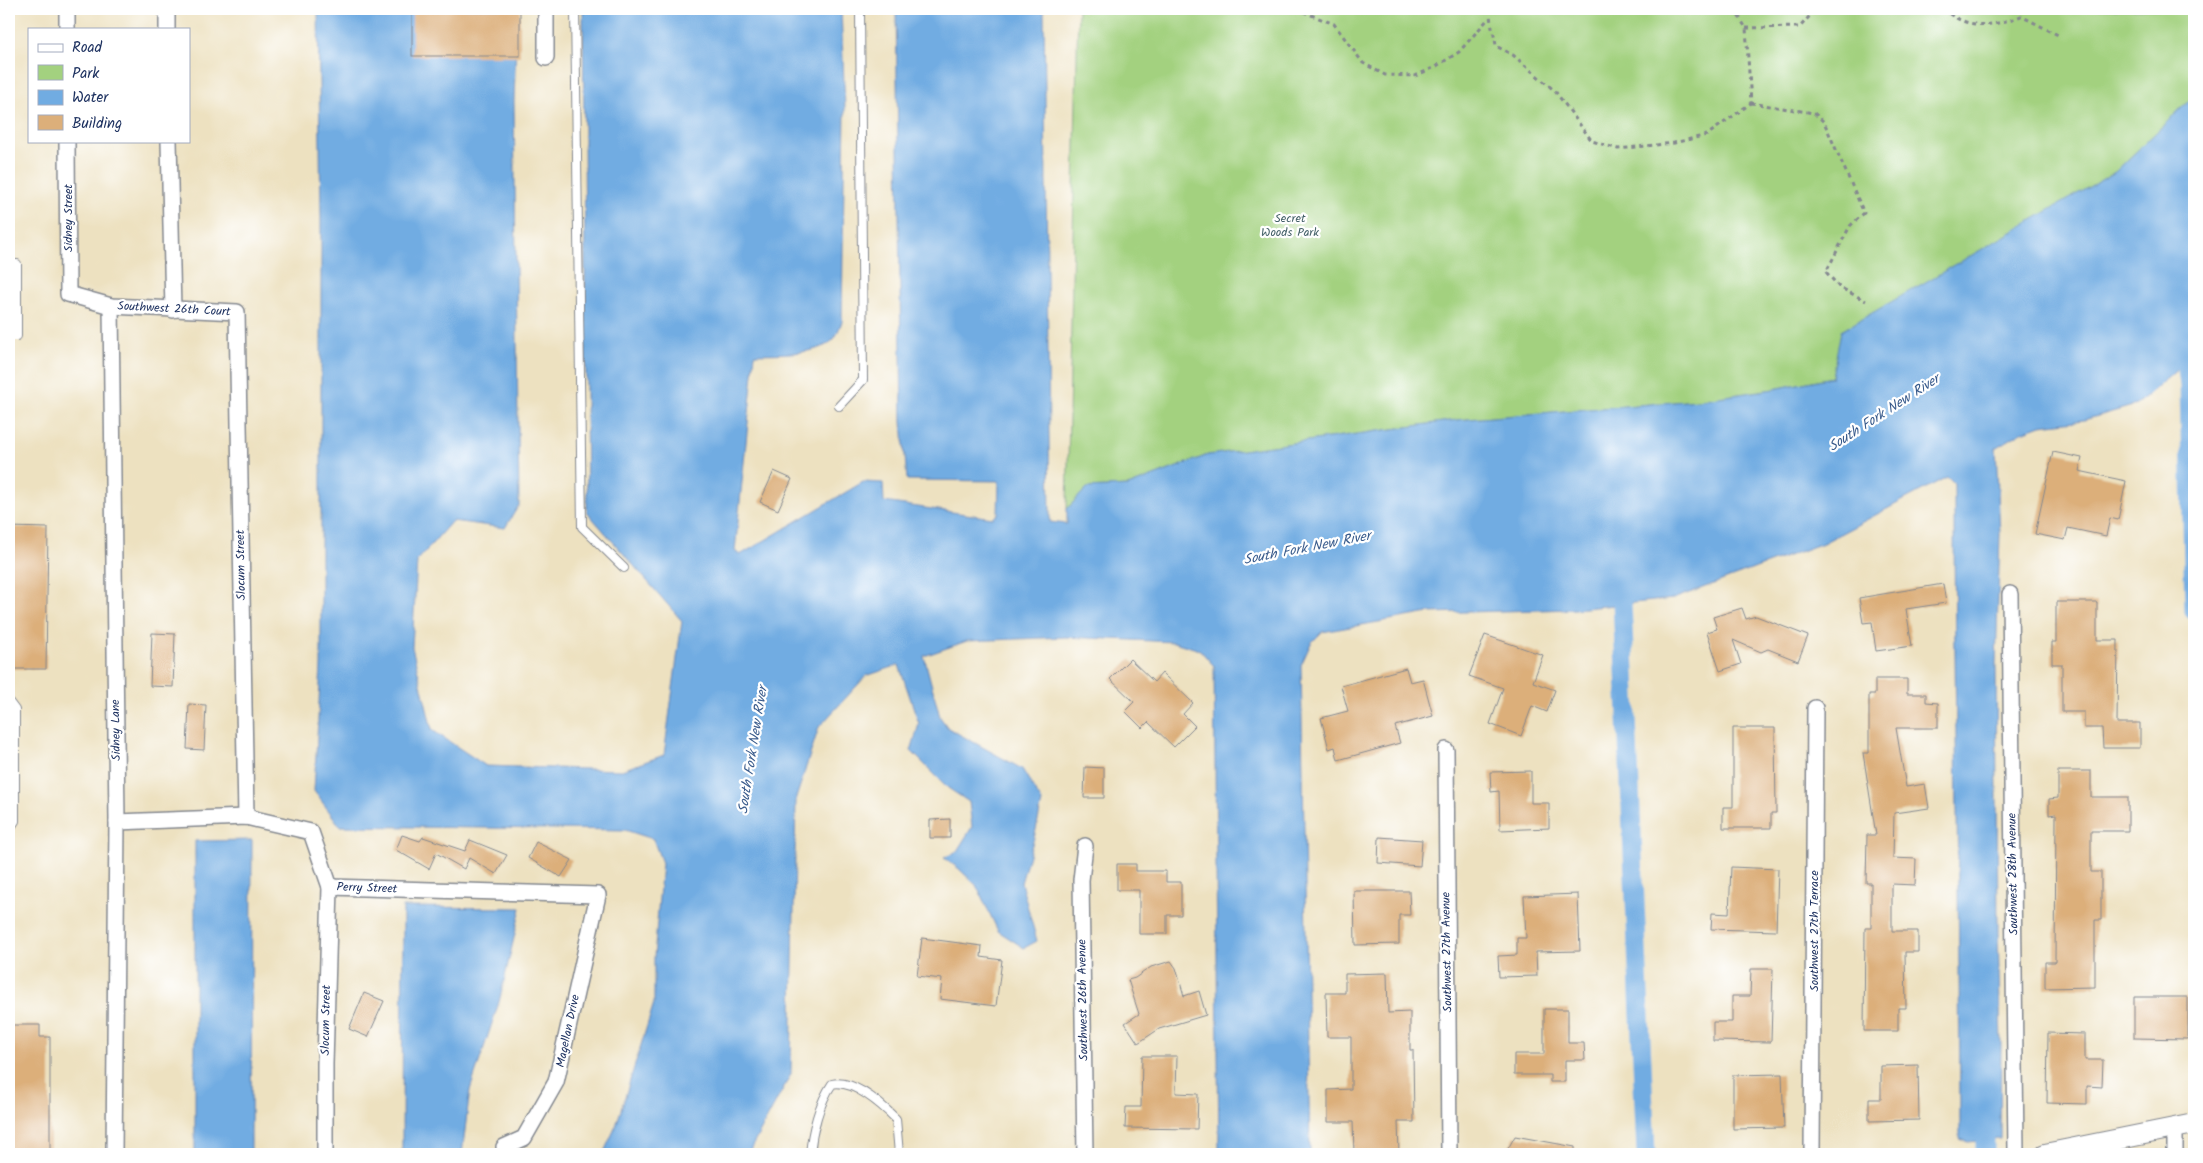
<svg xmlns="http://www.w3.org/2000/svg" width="2203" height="1163" viewBox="0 0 2203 1163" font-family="Kalam,sans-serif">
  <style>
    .green { fill: #a3d17f; stroke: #5f806e }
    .water { fill: #71ace2; stroke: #466ea0 }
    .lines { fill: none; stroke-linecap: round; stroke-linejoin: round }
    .canal { stroke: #71ace2; stroke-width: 19 }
    .building { fill: #dcaf7a }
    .service-casing { stroke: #84888f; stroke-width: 10 }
    .minor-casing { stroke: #84888f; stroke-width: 18 }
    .tertiary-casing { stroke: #84888f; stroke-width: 22 }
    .path { stroke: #84888f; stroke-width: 3; stroke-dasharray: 4 4; stroke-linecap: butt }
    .service { stroke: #fff; stroke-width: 8 }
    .minor { stroke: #fff; stroke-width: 15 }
    .tertiary { stroke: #fff; stroke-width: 20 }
    .labels { text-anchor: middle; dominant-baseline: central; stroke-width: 4.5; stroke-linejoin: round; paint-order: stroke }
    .street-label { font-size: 12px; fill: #1b2f5e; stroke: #fff }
    .park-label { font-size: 12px; fill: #446068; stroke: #fff }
    .water-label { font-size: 14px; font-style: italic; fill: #395b8c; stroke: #fff }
  </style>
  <rect width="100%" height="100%" fill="#fff"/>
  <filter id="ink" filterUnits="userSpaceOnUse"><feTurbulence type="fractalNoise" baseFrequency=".02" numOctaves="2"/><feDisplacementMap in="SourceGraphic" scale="10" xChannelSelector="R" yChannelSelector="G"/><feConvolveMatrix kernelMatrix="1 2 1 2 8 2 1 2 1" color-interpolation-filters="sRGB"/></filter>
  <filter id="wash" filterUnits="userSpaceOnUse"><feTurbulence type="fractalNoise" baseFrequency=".0096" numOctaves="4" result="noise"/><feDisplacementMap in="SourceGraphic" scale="20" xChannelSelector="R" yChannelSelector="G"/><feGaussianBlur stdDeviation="1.12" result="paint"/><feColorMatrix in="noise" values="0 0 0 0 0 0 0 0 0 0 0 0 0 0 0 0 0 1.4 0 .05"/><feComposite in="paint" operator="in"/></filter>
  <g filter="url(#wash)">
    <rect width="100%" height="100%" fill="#ede1c0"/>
    <!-- green -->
    <path class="green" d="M1078 9H2194V96L2115 172 1842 331 1832 377 1774 389 1698 400 1457 420 1208 455 1128 486 1087 488 1067 509Z"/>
    <!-- water -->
    <g class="water">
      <path d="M318 9H517L514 101 519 505 505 528 452 521 417 561 412 647 432 730 486 766 622 770 664 755 682 621 587 512 583 9H841L845 109 842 322C839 328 837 336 833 340 817 356 776 353 755 354L735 551 740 555 863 482 883 483 884 502 993 518 998 514 999 481 907 480 902 422 896 9H1044L1050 522 1067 524V509L1087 488 1128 486 1208 455 1457 420 1698 400 1774 389 1832 377 1841 331 2115 172 2194 96V355L2136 405 2084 420 2041 425 2022 432 1996 448 2000 534 1996 664 1998 933 2001 1045 2000 1139 1968 1142 1960 1139C1960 921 1954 702 1954 484L1947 477 1823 543 1673 599 1575 609 1429 613 1322 632 1311 643 1301 665 1310 1154H1219L1214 666 1200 650 1174 642 1066 637 967 641 924 656 940 717 948 728 1022 769 1042 802 1035 834 1021 883 1037 941 1024 948 998 931 976 885 958 868 944 858 957 851 972 827 969 802 948 788 911 751 919 724 899 665 866 676 819 727 796 798 791 1074 748 1154H603L616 1126 654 1003V957L662 863 653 839 625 830 340 826 314 791 321 665V218Z"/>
      <path d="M252 840 251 1154H195V841Z"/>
      <path d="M403 907 521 908 499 1002 470 1090 462 1154H402Z"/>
    </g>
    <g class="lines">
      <!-- canal -->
      <g class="canal">
        <path d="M2181 338 2186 361 2189 386 2194 611"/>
        <path d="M1621 579 1646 1154"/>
        <path d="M1985 1115V1154"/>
      </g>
    </g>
    <g id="blocks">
      <!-- building -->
      <g class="building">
        <rect x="412" y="9" width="108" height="47"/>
        <path d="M2053 452 2082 458 2079 471 2126 481 2118 520 2110 518 2106 536 2068 528 2065 540 2035 534Z"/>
        <path d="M774 471 792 479 778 510 760 502Z"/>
        <path d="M9 527 48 528 46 669H9Z"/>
        <path d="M1943 584 1946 603 1906 609 1912 646 1876 651 1872 622 1863 623 1859 598Z"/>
        <path d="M2056 602H2097V640H2118L2117 723H2140V748H2103L2102 728H2084V712H2062V664H2052V642H2056Z"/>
        <path d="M1742 608 1746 619 1756 616 1808 636 1798 661 1768 649 1761 652 1733 640 1741 664 1720 671 1707 632 1717 629 1713 617Z"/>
        <path d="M152 633 175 634 173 687 150 686Z"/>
        <path d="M1485 635 1543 655 1533 682 1555 690 1547 712 1532 706 1521 736 1490 724 1503 688 1469 676Z"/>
        <path d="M1130 659 1154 682 1162 673 1193 703 1183 714 1195 726 1174 747 1148 722 1142 728 1125 711 1134 702 1110 679Z"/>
        <path d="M1406 668 1410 682 1423 679 1433 716 1395 726 1400 743 1338 760 1335 747 1329 749 1321 718 1348 711 1341 686Z"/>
        <path d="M1875 679H1907V694H1926V702L1938 703V728H1896L1906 787 1925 784 1929 808 1894 813 1893 858 1916 859 1915 885 1892 884V931H1918V952H1905L1906 1008H1898V1031H1864L1865 928H1871V883H1866L1867 835H1876L1863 753H1869V694H1875Z"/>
        <path d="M189 704 206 705 204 750 187 749Z"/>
        <path d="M1733 728H1775L1776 813H1771V828H1723V807H1733Z"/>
        <path d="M1085 767 1104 768V798H1084Z"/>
        <path d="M1531 771V803H1549V828L1500 830 1499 791 1491 792 1490 772Z"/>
        <path d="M2058 771H2091V797H2128V831H2091V872H2101V920H2095V987L2045 988V962H2055L2056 814 2049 815V799L2058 798Z"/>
        <path d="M950 819V838H930V820Z"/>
        <path d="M402 835 420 841 423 837 465 851 470 840 507 855 496 874 469 858 464 869 436 853 429 869 396 850Z"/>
        <path d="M1379 837 1422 840 1420 866 1378 863Z"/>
        <path d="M536 842 572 860 561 877 528 858Z"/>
        <path d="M1117 864H1136V871H1166V882H1181V915H1167V934H1139V890H1117Z"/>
        <path d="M1731 867 1778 869 1776 931 1711 929 1712 913 1729 914Z"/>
        <path d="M1354 891H1409L1410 915H1399V944L1355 945Z"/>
        <path d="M1578 894 1580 951 1536 952 1537 976 1499 977 1498 956 1517 955V938H1526L1524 896Z"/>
        <path d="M922 938 982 946 981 957 1002 960 996 1006 940 999 942 979 917 976Z"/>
        <path d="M1171 961 1176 968 1184 996 1199 991 1206 1015 1159 1029 1138 1043 1125 1023 1139 1014 1128 980 1135 978 1151 967Z"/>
        <path d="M1751 969H1773L1771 1042 1713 1041V1022H1732V996H1750Z"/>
        <path d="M1387 973 1388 1013 1410 1012V1050H1413L1414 1122H1398L1399 1154 1354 1153 1353 1122H1328V1090L1351 1089V1037H1327L1326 993H1345V974Z"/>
        <path d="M364 993 384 1001 368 1037 349 1029Z"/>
        <path d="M2134 997H2188V1039L2134 1038Z"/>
        <path d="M1544 1009H1568V1043H1584L1585 1060H1565V1082H1550V1075H1514V1054H1544Z"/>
        <path d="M9 1025H40V1037H50V1154H10Z"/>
        <path d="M2048 1033 2085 1034V1060H2103L2102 1087 2087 1086V1104L2047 1103Z"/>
        <path d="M1142 1056H1177L1176 1093 1198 1094 1197 1129 1125 1128 1126 1107H1141Z"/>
        <path d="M1918 1065 1919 1120 1869 1121V1099H1881V1066Z"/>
        <path d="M1782 1074 1784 1128 1733 1129V1075Z"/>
        <path d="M1515 1136 1575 1147V1154H1505Z"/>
      </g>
    </g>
  </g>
  <g filter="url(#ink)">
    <use href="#blocks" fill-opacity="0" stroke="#84888f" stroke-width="1"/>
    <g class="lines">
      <defs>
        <g id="service">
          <path d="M575 9 582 527 624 568"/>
          <path d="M9 50V40"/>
          <path d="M9 264H17V336H9"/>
          <path d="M839 406 863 380 860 9"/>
          <path d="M9 702 15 710V821L9 830"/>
          <path d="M810 1154C812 1132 819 1103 832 1084 853 1079 882 1105 896 1119L899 1154"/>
        </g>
        <g id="minor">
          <path d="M67 9V29"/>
          <path d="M167 9V29"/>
          <path d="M546 9V58"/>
          <path d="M67 141 68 294 111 306 237 312 246 817"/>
          <path d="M169 141 173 310"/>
          <path d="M111 306 117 822 114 1154"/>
          <path d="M2010 594 2016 1154"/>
          <path d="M1446 750 1449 1154"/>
          <path d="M117 822 246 817 311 832 330 887 598 895 556 1082 524 1138 504 1147"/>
          <path d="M1085 846 1081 880 1085 1154"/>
          <path d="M2175 1128V1154"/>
          <path d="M325 1154V1064L330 887"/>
          <path d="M1812 1154 1815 708"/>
        </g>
        <path id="tertiary" d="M2045 1154 2194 1124"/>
      </defs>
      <!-- service casing -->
      <use href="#service" class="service-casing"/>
      <!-- minor casing -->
      <use href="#minor" class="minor-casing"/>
      <!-- tertiary casing -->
      <use href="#tertiary" class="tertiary-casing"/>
      <!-- path -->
      <g class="path">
        <path d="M1296 9 1334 24 1363 63 1385 75 1415 76 1435 67 1459 52 1489 18"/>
        <path d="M1491 9C1488 21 1495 34 1496 46L1513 55 1555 91 1592 141 1618 149 1674 143 1707 135 1751 103 1746 28 1738 15 1721 9"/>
        <path d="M1943 9C1968 30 1992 27 2021 16L2058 35"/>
        <path d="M1746 28 1800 27 1816 9"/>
        <path d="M1751 103 1814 113 1824 122 1864 213 1850 226 1826 272 1839 287 1866 301"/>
      </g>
      <!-- service -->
      <use href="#service" class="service"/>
      <!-- minor -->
      <use href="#minor" class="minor"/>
      <!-- tertiary -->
      <use href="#tertiary" class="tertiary"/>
    </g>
  </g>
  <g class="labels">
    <!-- street labels -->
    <g class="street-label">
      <text transform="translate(68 218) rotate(-90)">Sidney Street</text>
      <text transform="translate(174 309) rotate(3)">Southwest 26th Court</text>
      <text transform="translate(241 565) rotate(-91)">Slocum Street</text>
      <text transform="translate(116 730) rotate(-91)">Sidney Lane</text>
      <text transform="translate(2013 874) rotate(-91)">Southwest 28th Avenue</text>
      <text transform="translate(367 888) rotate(2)">Perry Street</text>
      <text transform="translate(1814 931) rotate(-90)">Southwest 27th Terrace</text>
      <text transform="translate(1447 952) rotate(-91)">Southwest 27th Avenue</text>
      <text transform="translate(1083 1000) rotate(-91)">Southwest 26th Avenue</text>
      <text transform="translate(326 1020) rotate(-89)">Slocum Street</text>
      <text transform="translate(568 1031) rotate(-78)">Magellan Drive</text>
    </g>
    <!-- park labels -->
    <g class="park-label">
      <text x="1290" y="218">Secret<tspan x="1290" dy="14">Woods Park</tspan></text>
    </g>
    <!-- water labels -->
    <g class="water-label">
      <text transform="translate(1884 413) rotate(-33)">South Fork New River</text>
      <text transform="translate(1307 548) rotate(-11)">South Fork New River</text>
      <text transform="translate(753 750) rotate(-81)">South Fork New River</text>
    </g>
  </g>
  <!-- margin -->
  <rect width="2203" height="1163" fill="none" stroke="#fff" stroke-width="30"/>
  <!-- legend -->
  <rect x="28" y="28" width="162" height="115" fill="#ffffff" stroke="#a4acbf"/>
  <rect x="38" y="44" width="25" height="8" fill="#ffffff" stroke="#a4acbf"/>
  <text x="72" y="52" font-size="15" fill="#1b2f5e">Road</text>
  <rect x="38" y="65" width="25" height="15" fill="#a3d17f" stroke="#a4acbf"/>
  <text x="72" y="78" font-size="15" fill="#1b2f5e">Park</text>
  <rect x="38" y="90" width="25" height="15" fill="#71ace2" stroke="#a4acbf"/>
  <text x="72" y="102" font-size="15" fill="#1b2f5e">Water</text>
  <rect x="38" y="115" width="25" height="15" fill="#dcaf7a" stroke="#a4acbf"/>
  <text x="72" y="128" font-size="15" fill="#1b2f5e">Building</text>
</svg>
